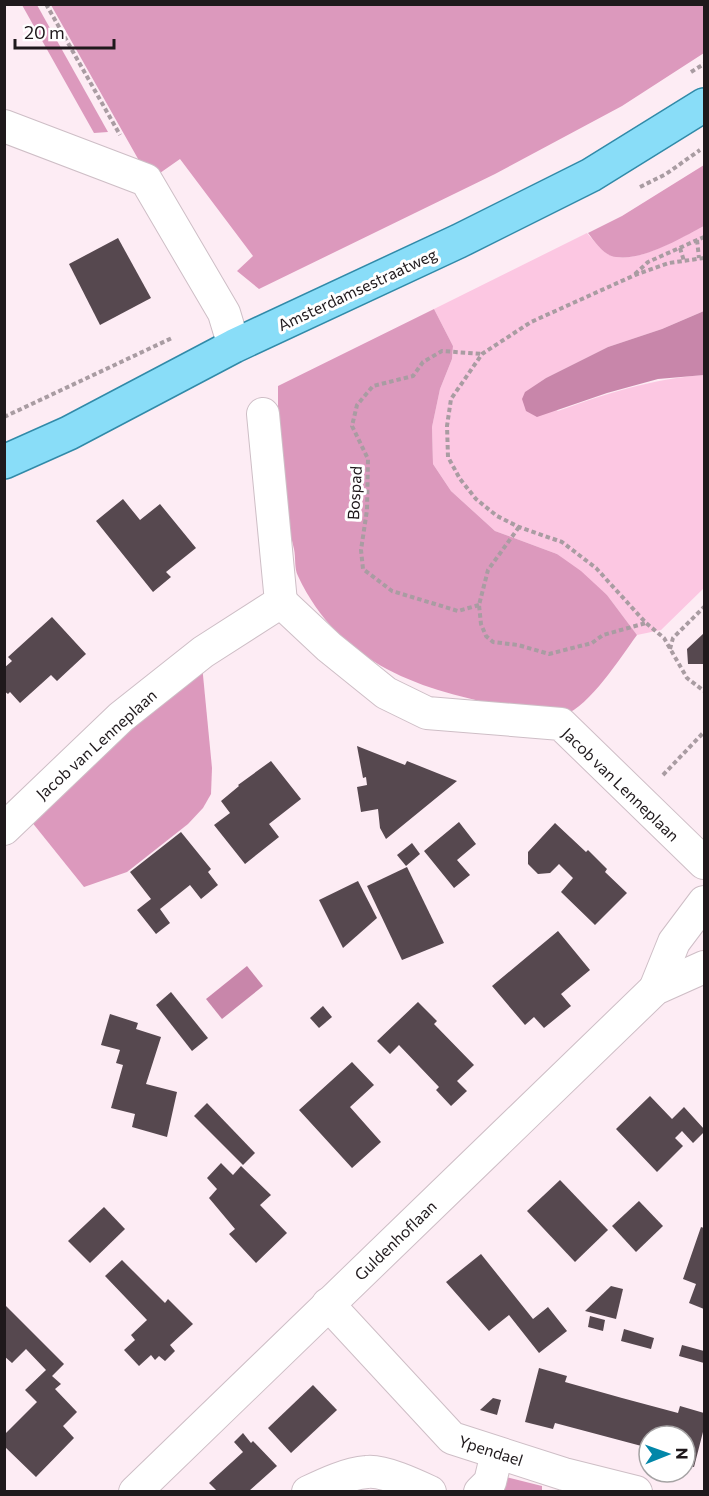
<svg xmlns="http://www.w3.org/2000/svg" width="709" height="1496" viewBox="0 0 709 1496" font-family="Commissioner,sans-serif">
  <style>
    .green { fill: #fcc7e2 }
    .forest { fill: #dc99bd }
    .water { fill: #c886aa }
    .building { fill: #56484f }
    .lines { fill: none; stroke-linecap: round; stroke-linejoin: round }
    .minor-casing { stroke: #cebec6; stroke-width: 34 }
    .major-casing { stroke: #318aa8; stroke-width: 36 }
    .path { stroke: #a99ca2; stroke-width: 4; stroke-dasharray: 4.5 3; stroke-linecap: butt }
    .minor { stroke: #fff; stroke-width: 32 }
    .major { stroke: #89ddf8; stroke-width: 33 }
    .labels { text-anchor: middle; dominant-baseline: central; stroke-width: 6; stroke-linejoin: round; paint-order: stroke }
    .street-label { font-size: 16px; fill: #1f191c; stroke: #fff }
  </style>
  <rect width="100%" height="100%" fill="#fdecf4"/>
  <!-- green -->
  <path class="green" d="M704 226V311L662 329 608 347 546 378 526 392 558 411C608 393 651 379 704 375V588L661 630 637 635 607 595 557 554 495 531 451 491 433 464 432 427 440 389 452 359 453 346 434 309 587 233C595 242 604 255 616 257 643 261 681 237 704 226Z"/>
  <!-- forest -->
  <g class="forest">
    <path d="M22 5H37L108 132 94 133Z"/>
    <path d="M51 5H704V53L622 106 495 174 259 289 237 271 253 256 180 159 150 180Z"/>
    <path d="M704 165V226C681 238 643 261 616 257 604 256 595 242 588 233L622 216Z"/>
    <path d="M434 309 453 346 452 359 440 389 432 427 433 464 451 491 495 531 557 554 581 571 607 595 637 635C620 658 590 706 564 715 459 700 348 683 298 576 294 568 296 558 294 549 292 539 288 529 286 518 278 475 278 430 278 386Z"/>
    <path d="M202 665 212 768 211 794 203 808 188 824 127 872 84 887 31 821 84 769Z"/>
    <path d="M506 1477 542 1486V1491L498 1492Z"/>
  </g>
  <!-- water -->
  <g class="water">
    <path d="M704 311V375L658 379 607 393 537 417 526 411 522 399 525 392 546 378 608 347 662 329Z"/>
    <path d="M247 966 263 986 222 1019 206 999Z"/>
  </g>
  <!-- building -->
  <g class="building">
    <path d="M118 238 151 298 100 325 69 264Z"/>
    <path d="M123 499 140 520 160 504 196 548 166 572 171 577 153 592 96 521Z"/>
    <path d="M52 617 86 654 57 681 51 675 20 703 10 692 8 694 4 691V668L12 661 8 657Z"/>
    <path d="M704 633V666L703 664H688L687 649Z"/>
    <path d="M357 746 405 765 407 761 457 781 386 839 380 828 378 809 361 812 357 787 367 785 366 777 363 778Z"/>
    <path d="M271 761 301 799 269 824 279 837 245 864 214 825 230 813 221 801 239 786 238 785Z"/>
    <path d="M459 822 476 844 457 860 470 875 454 888 424 851Z"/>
    <path d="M555 823 586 852 588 850 607 869 605 872 627 893 595 925 561 892 573 878 559 864 550 873 538 874 528 864V852Z"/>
    <path d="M181 832 211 869 208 872 218 885 201 899 190 885 160 909 170 923 156 934 137 910 151 899 130 872Z"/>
    <path d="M412 843 420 854 406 866 397 855Z"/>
    <path d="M407 867 444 943 402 960 367 886Z"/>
    <path d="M358 881 377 918 343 948 319 900Z"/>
    <path d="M558 931 590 970 561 994 571 1006 544 1028 534 1017 525 1025 492 986Z"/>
    <path d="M171 992 208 1038 192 1051 156 1005Z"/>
    <path d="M418 1002 437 1021 434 1024 474 1065 457 1081 467 1091 451 1106 436 1090 439 1087 399 1045 390 1054 377 1041Z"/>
    <path d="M323 1006 332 1017 319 1028 310 1018Z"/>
    <path d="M110 1014 138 1023 136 1029 161 1037 146 1084 177 1092 167 1137 132 1127 135 1114 111 1108 123 1065 116 1063 120 1050 101 1045Z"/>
    <path d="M352 1062 374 1085 350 1107 381 1142 352 1168 299 1110Z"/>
    <path d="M650 1096 672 1119 684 1107 704 1129V1132L693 1143 682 1131 675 1138 683 1146 657 1172 616 1129Z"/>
    <path d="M207 1103 255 1153 243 1165 194 1116Z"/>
    <path d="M221 1163 233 1175 241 1166 271 1195 260 1205 287 1233 256 1263 229 1234 235 1229 209 1198 217 1189 207 1178Z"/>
    <path d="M560 1180 608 1230 575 1262 527 1211Z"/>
    <path d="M639 1201 663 1226 636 1252 612 1226Z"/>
    <path d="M104 1207 125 1229 90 1263 68 1241Z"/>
    <path d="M701 1227 704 1228V1309L689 1303 696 1284 683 1279Z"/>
    <path d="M481 1254 533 1319 548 1307 567 1331 539 1353 509 1315 489 1331 446 1282Z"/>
    <path d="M122 1260 165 1303 168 1299 193 1324 170 1345 175 1351 165 1361 159 1356 155 1360 151 1355 139 1366 124 1350 135 1340 131 1335 147 1320 105 1276Z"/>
    <path d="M611 1286 623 1289 616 1319 585 1311Z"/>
    <path d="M4 1304 64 1364 52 1376 61 1384 55 1389 77 1412 63 1426 74 1438 36 1477 4 1446V1435L37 1402 25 1390 46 1370 26 1349 12 1363 4 1356Z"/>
    <path d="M590 1316 605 1320 603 1331 588 1327Z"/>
    <path d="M624 1329 654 1338 651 1349 621 1341Z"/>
    <path d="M682 1345 704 1351V1363L679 1356Z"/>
    <path d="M539 1368 567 1376 565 1382 622 1398 678 1413 680 1406 704 1413V1428L694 1467 685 1465V1436H649V1448L555 1423 553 1429 525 1422Z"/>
    <path d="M313 1385 337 1410 291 1453 268 1428Z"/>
    <path d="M493 1398 501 1400 497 1415 480 1410Z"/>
    <path d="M243 1433 251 1443 253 1441 277 1466 249 1491H217L209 1483 243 1452 234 1442Z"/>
  </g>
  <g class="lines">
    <defs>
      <g id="minor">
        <path d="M4 126 146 180 224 313 234 346"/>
        <path d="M281 602 329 647 386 693 427 713 561 724 704 863"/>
        <path d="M4 829 121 717 203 652 281 602 263 414"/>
        <path d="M655 989 674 942 704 902"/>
        <path d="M328 1304 452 1438 564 1474 636 1492"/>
        <path d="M135 1492 655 989 704 967"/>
        <path d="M308 1492C327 1483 346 1474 367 1472 383 1470 415 1485 430 1492"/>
        <path d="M480 1492 490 1482 497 1453"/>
      </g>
      <path id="major" d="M4 462 69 433 234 346 459 241 591 175 704 105"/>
    </defs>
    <!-- minor casing -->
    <use href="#minor" class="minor-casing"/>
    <!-- major casing -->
    <use href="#major" class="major-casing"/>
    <!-- path -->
    <g class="path">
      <path d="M46 4 120 135"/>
      <path d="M691 72 704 64"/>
      <path d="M640 187 666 174 700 150"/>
      <path d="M697 240 699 258"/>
      <path d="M680 248 684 261"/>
      <path d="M704 258 669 263 635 275 531 322 482 354 451 399 447 426 448 457 460 479 476 499 497 516 519 527 562 542 596 568 646 623 664 638 687 678 704 691"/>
      <path d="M635 274 648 262 704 237"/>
      <path d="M4 417 172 338"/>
      <path d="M519 527 488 570 479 605 481 624 486 636 493 642 518 645 549 654 592 643 603 635 646 623"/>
      <path d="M479 605 458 611 392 591 363 569 361 550 367 510 368 459 352 426 357 405 373 386 413 376 423 362 442 351 482 354"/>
      <path d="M670 649 673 638 704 607"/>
      <path d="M663 775 704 732"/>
    </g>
    <!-- minor -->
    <use href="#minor" class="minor"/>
    <!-- major -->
    <use href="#major" class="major"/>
  </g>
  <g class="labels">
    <!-- street labels -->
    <g class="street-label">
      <text transform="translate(357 289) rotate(-25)">Amsterdamsestraatweg</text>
      <text transform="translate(354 493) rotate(-87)">Bospad</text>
      <text transform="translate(96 744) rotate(-42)">Jacob van Lenneplaan</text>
      <text transform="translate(621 784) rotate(44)">Jacob van Lenneplaan</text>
      <text transform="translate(395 1240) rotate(-44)">Guldenhoflaan</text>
      <text transform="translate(491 1450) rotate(18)">Ypendael</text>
    </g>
  </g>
  <!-- border -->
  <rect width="709" height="1496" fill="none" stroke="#1f191c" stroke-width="12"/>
  <!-- north arrow -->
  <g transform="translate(667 1454) rotate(89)"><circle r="28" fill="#ffffff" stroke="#a5a3a4" stroke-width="1.5"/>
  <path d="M0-4.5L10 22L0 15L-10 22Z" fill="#0287a9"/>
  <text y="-9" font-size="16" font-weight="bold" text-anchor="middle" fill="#1f191c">N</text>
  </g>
  <!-- scale -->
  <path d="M15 39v9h99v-9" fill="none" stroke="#1f191c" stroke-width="3"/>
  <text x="24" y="39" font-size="18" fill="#1f191c" stroke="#ffffff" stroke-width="4.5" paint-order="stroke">20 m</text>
</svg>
